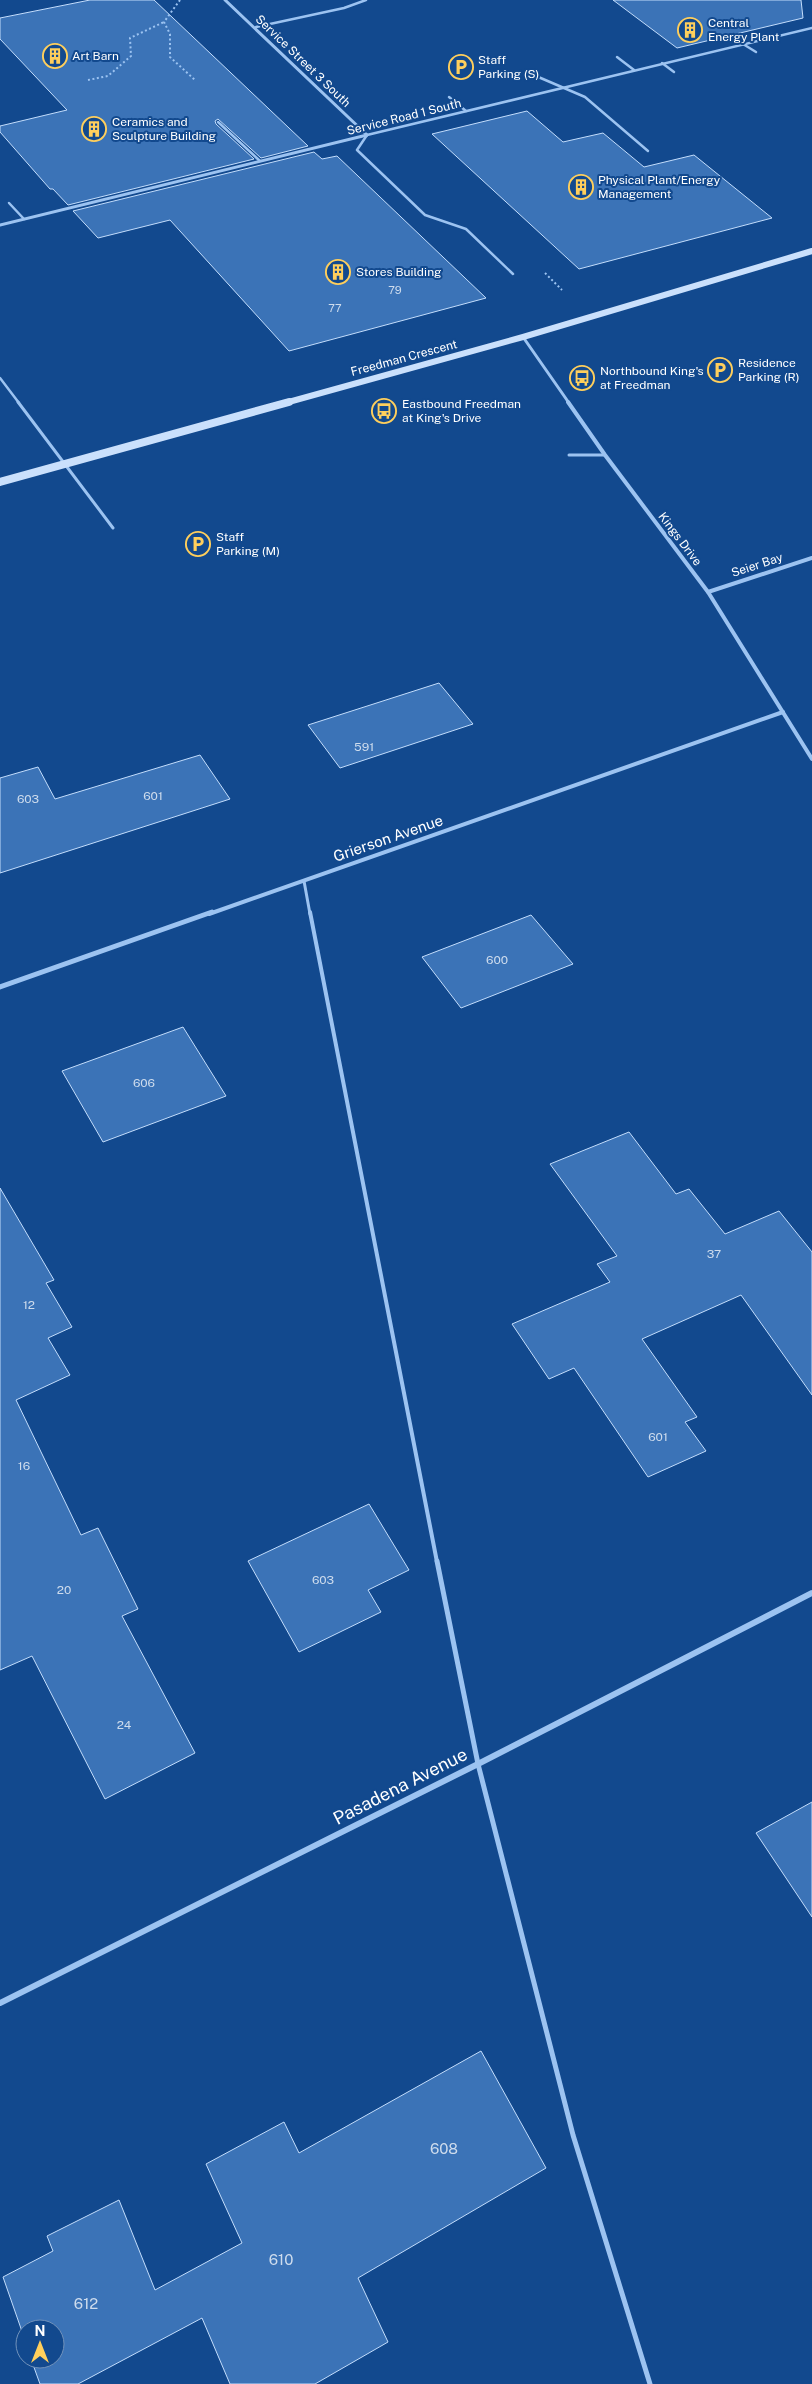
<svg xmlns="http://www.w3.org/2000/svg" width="812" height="2384" viewBox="0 0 812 2384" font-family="'Public Sans',sans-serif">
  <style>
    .building { fill: #3b73b7; stroke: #c3ddfc }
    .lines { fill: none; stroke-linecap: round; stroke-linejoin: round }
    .path { stroke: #9cc3f1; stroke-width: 2; stroke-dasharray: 2 2.5; stroke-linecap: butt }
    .lane-far3 { stroke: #9cc3f1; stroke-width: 2.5 }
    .lane-far2 { stroke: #9cc3f1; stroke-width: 3 }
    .lane-far1 { stroke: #9cc3f1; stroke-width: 4 }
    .lane { stroke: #9cc3f1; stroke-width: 5 }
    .street-far3 { stroke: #9cc3f1; stroke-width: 3 }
    .street-far2 { stroke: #9cc3f1; stroke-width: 4 }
    .street-far1 { stroke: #9cc3f1; stroke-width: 5 }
    .street { stroke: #9cc3f1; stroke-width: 6 }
    .secondary-far1 { stroke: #cae0fc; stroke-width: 6 }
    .secondary { stroke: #cae0fc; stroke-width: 8 }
    .labels { text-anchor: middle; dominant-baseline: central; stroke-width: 4; stroke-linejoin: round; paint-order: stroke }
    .far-number-label { font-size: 11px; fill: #cedced }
    .far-poi-label { font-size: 12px; fill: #fff; stroke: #12498e; text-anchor: start }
    .far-street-label { font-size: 12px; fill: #fff; stroke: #12498e }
    .number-label { font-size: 12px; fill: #cedced }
    .street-label { font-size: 15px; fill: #fff; stroke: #12498e }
    .near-number-label { font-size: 15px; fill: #cedced }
    .near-street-label { font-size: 18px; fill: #fff; stroke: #12498e }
  </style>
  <rect width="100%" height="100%" fill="#12498e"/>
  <!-- building -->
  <g class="building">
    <path d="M90 0H154L308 146 261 158 218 119 215 121 216 124 254 159 68 205 53 189H50L0 132V126L67 110 0 39V18Z"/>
    <path d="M613 0H801L803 18 677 48Z"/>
    <path d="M527 111 563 142 603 133 644 167 694 155 772 218 579 269 432 134Z"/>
    <path d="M314 152 322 159 337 156 486 298 289 351 170 220 98 238 73 211Z"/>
    <path d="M439 683 473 724 340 768 308 725Z"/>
    <path d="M200 755 230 799 0 873V778L38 767 55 799Z"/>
    <path d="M531 915 573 964 461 1008 422 957Z"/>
    <path d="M183 1027 226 1096 103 1142 62 1071Z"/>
    <path d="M629 1132 676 1194 689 1189 725 1234 779 1211 812 1252V1395L741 1295 642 1339 697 1417 685 1422 706 1451 648 1477 574 1368 549 1379 512 1324 610 1282 597 1264 617 1256 550 1164Z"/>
    <path d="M0 1188 54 1280 46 1283 72 1327 48 1338 70 1375 16 1400 81 1535 98 1528 138 1609 122 1616 195 1753 105 1799 32 1656 0 1670Z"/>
    <path d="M369 1504 409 1570 368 1590 381 1612 299 1652 248 1561Z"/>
    <path d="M812 1802V1917L756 1833Z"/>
    <path d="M481 2051 546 2168 358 2278 388 2342 315 2384H230L202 2318 78 2384H40L31 2359H55V2329H25V2340L3 2277 53 2251 47 2236 119 2200 155 2290 242 2243 206 2164 284 2122 299 2153Z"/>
  </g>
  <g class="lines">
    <!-- path -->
    <g class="path">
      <path d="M180 0 164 22 170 34V57L195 80"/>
      <path d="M88 80 108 76 131 56 130 38 164 22"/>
      <path d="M545 273 562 290"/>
    </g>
    <!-- lane-far3 -->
    <g class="lane-far3">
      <path d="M256 27 344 8 366 0"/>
      <path d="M743 44 756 52"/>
      <path d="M617 57 634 70"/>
      <path d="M662 63 674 72"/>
      <path d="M536 76 585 97 648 151"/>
      <path d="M449 97 466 111"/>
      <path d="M218 122 260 161"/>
      <path d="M9 203 24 219"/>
      <path d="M513 274 466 229 425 215 357 150 367 135 812 28"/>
      <path d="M0 378 19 403"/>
    </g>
    <!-- lane-far2 -->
    <g class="lane-far2">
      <path d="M18 402 113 528"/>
      <path d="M569 455H605"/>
      <path d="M304 881 310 914"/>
    </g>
    <!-- lane-far1 -->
    <path class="lane-far1" d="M310 912 437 1562"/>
    <!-- lane -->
    <path class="lane" d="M437 1561 478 1764 573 2135 650 2384"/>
    <!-- street-far3 -->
    <g class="street-far3">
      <path d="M225 0 367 135"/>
      <path d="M0 225 367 135"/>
      <path d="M523 337 569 403"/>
    </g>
    <!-- street-far2 -->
    <g class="street-far2">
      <path d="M568 402 605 455 708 592 812 759"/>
      <path d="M708 592 812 558"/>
      <path d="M209 914 783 712"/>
    </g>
    <!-- street-far1 -->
    <path class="street-far1" d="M0 987 212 912"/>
    <!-- street -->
    <path class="street" d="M0 2003 478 1764 812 1593"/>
    <!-- secondary-far1 -->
    <path class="secondary-far1" d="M285 403 523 337 812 251"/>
    <!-- secondary -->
    <path class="secondary" d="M0 482 289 402"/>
  </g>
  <!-- icons -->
  <defs>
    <symbol id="building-ring" viewBox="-11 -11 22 22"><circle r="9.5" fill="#12498e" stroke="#ffcf5c" stroke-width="1.5"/><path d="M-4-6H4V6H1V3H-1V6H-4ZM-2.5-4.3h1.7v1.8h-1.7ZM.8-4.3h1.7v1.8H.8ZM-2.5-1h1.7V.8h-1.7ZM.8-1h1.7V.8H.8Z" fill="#ffcf5c"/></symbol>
    <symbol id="parking-ring" viewBox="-11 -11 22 22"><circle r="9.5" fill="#12498e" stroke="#ffcf5c" stroke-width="1.5"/><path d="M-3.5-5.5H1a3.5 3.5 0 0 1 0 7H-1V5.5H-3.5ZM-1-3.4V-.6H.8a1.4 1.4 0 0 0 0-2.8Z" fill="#ffcf5c"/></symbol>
    <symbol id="bus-ring" viewBox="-11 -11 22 22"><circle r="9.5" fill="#12498e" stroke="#ffcf5c" stroke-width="1.5"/><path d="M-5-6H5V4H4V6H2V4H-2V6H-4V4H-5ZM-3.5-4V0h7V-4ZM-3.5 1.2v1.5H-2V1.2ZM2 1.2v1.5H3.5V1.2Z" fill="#ffcf5c"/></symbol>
  </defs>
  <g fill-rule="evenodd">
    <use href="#building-ring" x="676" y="16" width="28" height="28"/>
    <use href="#building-ring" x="41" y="42" width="28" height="28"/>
    <use href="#parking-ring" x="447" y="53" width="28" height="28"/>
    <use href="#building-ring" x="80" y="115" width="28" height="28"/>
    <use href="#building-ring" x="567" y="173" width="28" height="28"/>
    <use href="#building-ring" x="324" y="258" width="28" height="28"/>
    <use href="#parking-ring" x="706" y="356" width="28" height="28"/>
    <use href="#bus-ring" x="568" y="364" width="28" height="28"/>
    <use href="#bus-ring" x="370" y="397" width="28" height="28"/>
    <use href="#parking-ring" x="184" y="530" width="28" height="28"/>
  </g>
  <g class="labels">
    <!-- far-number labels -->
    <g class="far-number-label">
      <text x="395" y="290">79</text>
      <text x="335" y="308">77</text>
    </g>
    <!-- far-poi labels -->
    <g class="far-poi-label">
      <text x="708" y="23">Central<tspan x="708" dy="14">Energy Plant</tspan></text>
      <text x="72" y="56">Art Barn</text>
      <text x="478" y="60">Staff<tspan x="478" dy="14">Parking (S)</tspan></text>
      <text x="112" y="122">Ceramics and<tspan x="112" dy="14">Sculpture Building</tspan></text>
      <text x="598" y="180">Physical Plant/Energy<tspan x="598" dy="14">Management</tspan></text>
      <text x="356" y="272">Stores Building</text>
      <text x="738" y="363">Residence<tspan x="738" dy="14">Parking (R)</tspan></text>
      <text x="600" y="371">Northbound King's<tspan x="600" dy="14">at Freedman</tspan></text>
      <text x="402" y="404">Eastbound Freedman<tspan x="402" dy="14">at King's Drive</tspan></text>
      <text x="216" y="537">Staff<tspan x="216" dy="14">Parking (M)</tspan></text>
    </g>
    <!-- far-street labels -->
    <g class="far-street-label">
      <text transform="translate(303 61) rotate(44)">Service Street 3 South</text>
      <text transform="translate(404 117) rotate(-14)">Service Road 1 South</text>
      <text transform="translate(404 358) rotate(-15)">Freedman Crescent</text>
      <text transform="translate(680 539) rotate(53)">Kings Drive</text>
      <text transform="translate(757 565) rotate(-18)">Seier Bay</text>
    </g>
    <!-- number labels -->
    <g class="number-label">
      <text x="364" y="747">591</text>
      <text x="153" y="796">601</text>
      <text x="28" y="799">603</text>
      <text x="497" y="960">600</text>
      <text x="144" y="1083">606</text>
      <text x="714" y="1254">37</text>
      <text x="29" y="1305">12</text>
      <text x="658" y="1437">601</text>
      <text x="24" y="1466">16</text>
      <text x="323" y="1580">603</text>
      <text x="64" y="1590">20</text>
      <text x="124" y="1725">24</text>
    </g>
    <!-- street labels -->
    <g class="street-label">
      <text transform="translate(388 838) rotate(-19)">Grierson Avenue</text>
    </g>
    <!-- near-number labels -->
    <g class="near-number-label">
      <text x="444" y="2148">608</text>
      <text x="281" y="2259">610</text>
      <text x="86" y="2303">612</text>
    </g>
    <!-- near-street labels -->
    <g class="near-street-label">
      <text transform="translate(400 1786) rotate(-27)">Pasadena Avenue</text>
    </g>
  </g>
  <!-- north arrow -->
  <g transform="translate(40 2344)"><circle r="24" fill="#12498e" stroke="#7192bb"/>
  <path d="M0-4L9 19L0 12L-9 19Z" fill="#ffcf5c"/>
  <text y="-8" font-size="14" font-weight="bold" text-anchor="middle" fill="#ffffff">N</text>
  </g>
</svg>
